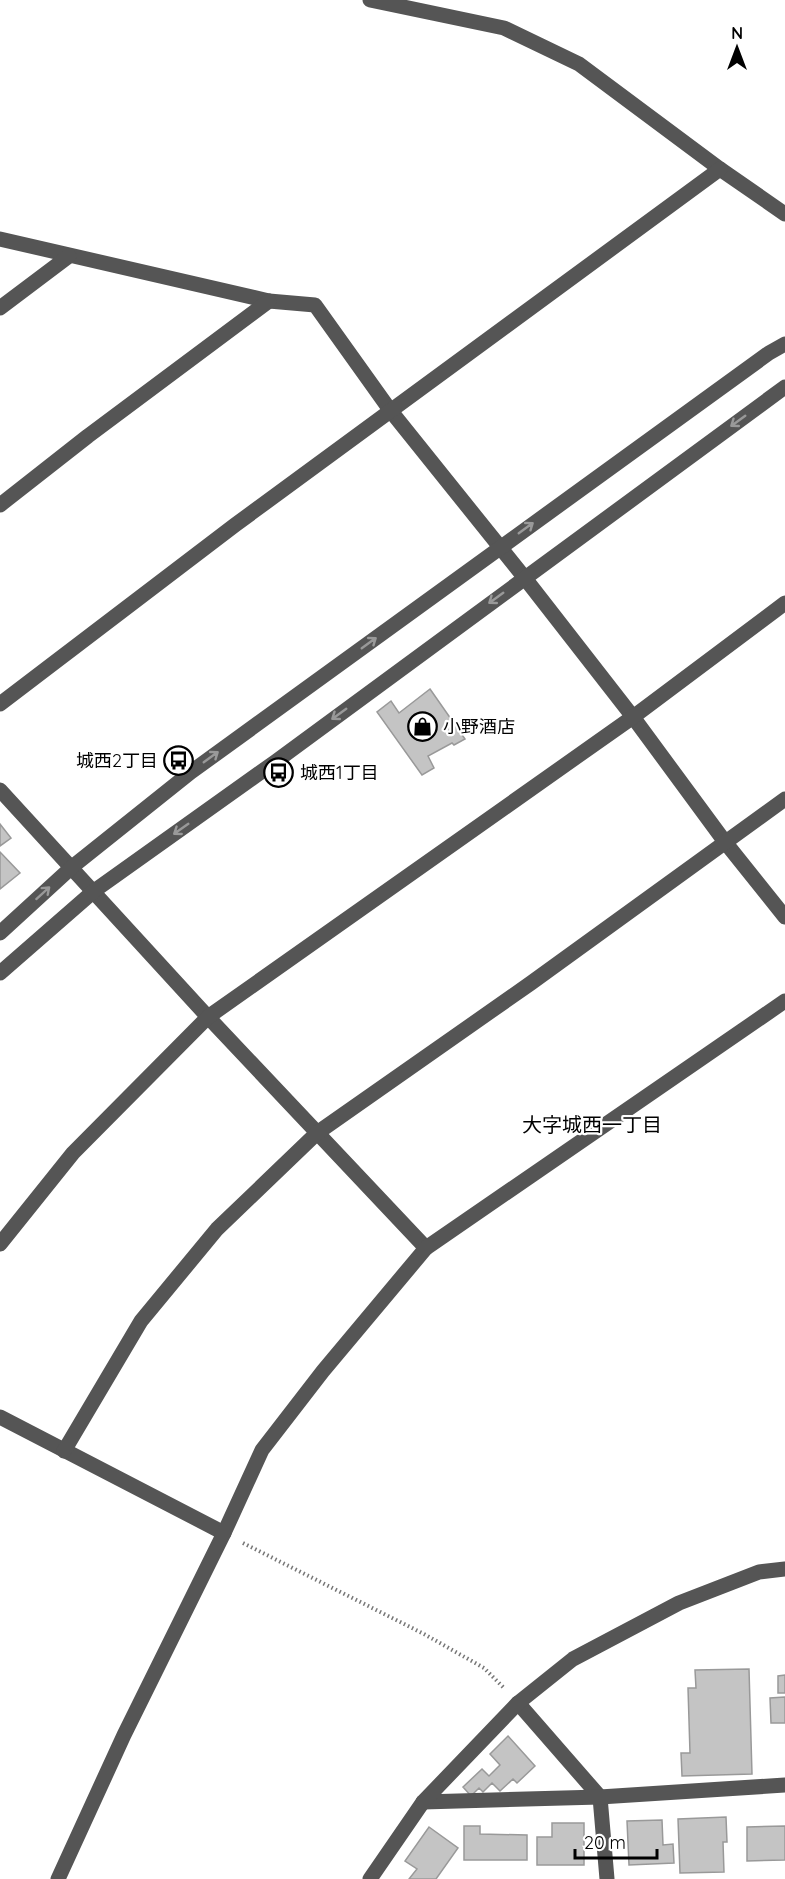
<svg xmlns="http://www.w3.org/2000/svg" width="785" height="1879" viewBox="0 0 785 1879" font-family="Quicksand,'Noto Sans JP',sans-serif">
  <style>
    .building { fill: #c4c4c4; stroke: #999; stroke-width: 1.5 }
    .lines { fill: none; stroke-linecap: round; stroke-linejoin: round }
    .path { stroke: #777; stroke-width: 4; stroke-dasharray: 1.5 3; stroke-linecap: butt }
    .minor { stroke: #555; stroke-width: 15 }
    .oneway { stroke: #999 }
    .labels { text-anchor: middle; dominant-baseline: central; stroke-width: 4.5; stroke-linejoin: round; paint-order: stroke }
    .poi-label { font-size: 18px; fill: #000; stroke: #fff; text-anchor: start }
    .neighbourhood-label { font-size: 20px; fill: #000; stroke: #fff }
  </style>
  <rect width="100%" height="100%" fill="#fff"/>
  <!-- building -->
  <g class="building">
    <path d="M430 689 465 739 454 745 452 743 428 756 434 768 422 775 377 712 391 701 399 713Z"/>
    <path d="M0 824 11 838 0 846Z"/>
    <path d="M0 852 20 873 0 889Z"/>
    <path d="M749 1669 752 1774 682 1776 681 1753H690L688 1688H696L695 1670Z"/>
    <path d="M785 1675V1693H778V1676Z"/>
    <path d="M785 1697V1723H771L770 1698Z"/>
    <path d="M508 1736 535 1766 517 1783 513 1779 500 1791 492 1783 483 1792 479 1788 471 1796 463 1787 482 1769 489 1776 500 1765 490 1754Z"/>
    <path d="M726 1817 727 1842H723L724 1872 680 1873 678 1819Z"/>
    <path d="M662 1820 663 1845 673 1844 674 1863 629 1865 627 1821Z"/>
    <path d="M552 1823H584V1865H537V1837H552Z"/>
    <path d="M464 1826H480V1834L527 1835V1860H464Z"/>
    <path d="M785 1826V1860L747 1861V1827Z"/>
    <path d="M429 1827 458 1848 436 1879H409L417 1869 405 1861Z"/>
  </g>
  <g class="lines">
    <!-- path -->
    <path class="path" d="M243 1543 424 1634 484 1668 505 1689"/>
    <!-- minor -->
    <g class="minor">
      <path d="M370 0 504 28 579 64 720 169 785 214"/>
      <path d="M0 239 269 301 315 305 390 410 524 577 633 717 725 842 785 917"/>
      <path d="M0 308 69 256"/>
      <path d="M0 505 88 436 269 301"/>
      <path d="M0 704 235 525 720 169"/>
      <path d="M0 790 208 1017 426 1248"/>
      <path d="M0 933 72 867 191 772 769 353 785 344"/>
      <path d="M0 973 94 891 275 762 785 387"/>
      <path d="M0 1244 73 1153 208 1017 633 717 785 603"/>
      <path d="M0 1417 224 1533"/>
      <path d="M64 1451 141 1321 217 1229 317 1133 531 983 785 799"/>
      <path d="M518 1703 600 1797 607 1879"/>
      <path d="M423 1802 600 1797 785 1785"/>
      <path d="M58 1879 124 1735 224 1533 262 1450 323 1371 426 1248 785 1001"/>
      <path d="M370 1879 423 1802 518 1703 573 1659 679 1603 759 1572 785 1569"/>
    </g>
  </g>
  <!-- one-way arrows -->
  <defs><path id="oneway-shaft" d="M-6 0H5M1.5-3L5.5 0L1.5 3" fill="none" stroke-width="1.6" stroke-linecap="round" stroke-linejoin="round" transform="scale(1.5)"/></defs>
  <g class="oneway">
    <use href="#oneway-shaft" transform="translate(738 421) rotate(144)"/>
    <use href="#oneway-shaft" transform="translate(526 528) rotate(-36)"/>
    <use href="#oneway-shaft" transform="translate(496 598) rotate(144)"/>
    <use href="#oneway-shaft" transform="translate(369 643) rotate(-36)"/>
    <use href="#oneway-shaft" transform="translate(339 714) rotate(144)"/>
    <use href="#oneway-shaft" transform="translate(211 757) rotate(-36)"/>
    <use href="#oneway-shaft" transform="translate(181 829) rotate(145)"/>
    <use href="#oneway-shaft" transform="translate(43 893) rotate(-42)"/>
  </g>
  <!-- icons -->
  <defs>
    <symbol id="shop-ring" viewBox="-11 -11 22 22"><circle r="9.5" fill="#fff" stroke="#000" stroke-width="1.5"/><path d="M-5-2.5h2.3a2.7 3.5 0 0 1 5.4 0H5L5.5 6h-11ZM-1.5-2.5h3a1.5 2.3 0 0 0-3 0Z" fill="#000"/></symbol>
    <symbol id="bus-ring" viewBox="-11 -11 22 22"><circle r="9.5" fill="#fff" stroke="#000" stroke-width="1.5"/><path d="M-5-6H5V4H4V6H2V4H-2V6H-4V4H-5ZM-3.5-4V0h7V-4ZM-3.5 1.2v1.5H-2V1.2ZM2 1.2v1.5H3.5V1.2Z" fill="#000"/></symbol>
  </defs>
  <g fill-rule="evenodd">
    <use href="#shop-ring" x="406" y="710" width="33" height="33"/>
    <use href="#bus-ring" x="162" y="744" width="33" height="33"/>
    <use href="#bus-ring" x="262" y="756" width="33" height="33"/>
  </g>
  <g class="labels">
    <!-- poi labels -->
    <g class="poi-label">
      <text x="443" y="726">小野酒店</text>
      <text x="158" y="760" text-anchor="end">城西2丁目</text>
      <text x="300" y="772">城西1丁目</text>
    </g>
    <!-- neighbourhood labels -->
    <g class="neighbourhood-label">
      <text x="592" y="1124">大字城西一丁目</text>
    </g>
  </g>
  <!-- north arrow -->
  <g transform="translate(737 48)" stroke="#ffffff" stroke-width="4.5" paint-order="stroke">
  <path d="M0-4.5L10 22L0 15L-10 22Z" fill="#000000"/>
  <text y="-9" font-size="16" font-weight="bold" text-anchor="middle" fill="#000000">N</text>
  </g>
  <!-- scale -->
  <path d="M575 1849v9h82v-9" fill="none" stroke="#000000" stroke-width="3"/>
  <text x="584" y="1849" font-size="18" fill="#000000" stroke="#ffffff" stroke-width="4.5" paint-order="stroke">20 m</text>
</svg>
